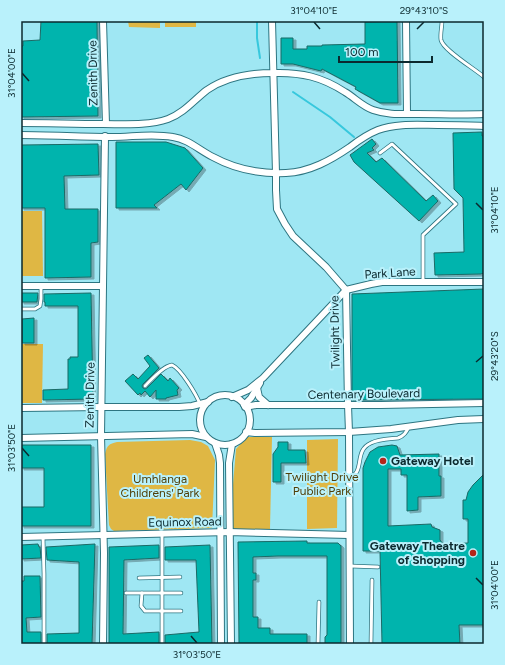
<svg xmlns="http://www.w3.org/2000/svg" width="505" height="665" viewBox="0 0 505 665" font-family="Figtree,sans-serif">
  <style>
    .green { fill: #dfb744 }
    .lines { fill: none; stroke-linecap: round; stroke-linejoin: round }
    .stream { stroke: #37c8dd; stroke-width: 2 }
    .building { fill: #00b4ad; stroke: #1b6965; filter: url(#shadow) }
    .service-casing { stroke: #2d7581; stroke-width: 4.5 }
    .minor-casing { stroke: #2d7581; stroke-width: 8 }
    .service { stroke: #fff; stroke-width: 3 }
    .minor { stroke: #fff; stroke-width: 6 }
    .ticks { fill: none; stroke: #0b292e; stroke-width: 1.5 }
    .poi-dot { fill: #b4261a; stroke: #b9f1fb; stroke-width: 1.5 }
    .labels { text-anchor: middle; dominant-baseline: central; stroke-width: 4; stroke-linejoin: round; paint-order: stroke }
    .street-label { font-size: 12px; fill: #0b292e; stroke: #b9f1fb }
    .poi-label { font-size: 12px; font-weight: bold; fill: #0b292e; stroke: #b9f1fb; text-anchor: start }
    .park-label { font-size: 12px; fill: #503e07; stroke: #b9f1fb }
    .neatline { fill: none; stroke: #0b292e; stroke-width: 1.5 }
    .ticks-label { font-size: 10px; text-anchor: middle; fill: #0b292e }
  </style>
  <defs>
    <filter id="shadow"><feDropShadow dx="3" dy="2" stdDeviation="0" flood-color="#0004"/></filter>
  </defs>
  <rect width="100%" height="100%" fill="#9fe7f3"/>
  <!-- green -->
  <g class="green">
    <path d="M128 21H160V28L129 27Z"/>
    <rect x="165" y="21" width="31" height="6"/>
    <path d="M21 211H42L43 276H21Z"/>
    <path d="M21 344H43L42 403H21Z"/>
    <path d="M247 437H272L270 529 229 532 236 449Z"/>
    <path d="M338 439 337 528 307 529V440Z"/>
    <path d="M190 440 201 442 208 446 215 460 212 528 114 531 111 529 109 525 105 454C107 445 109 444 117 442Z"/>
  </g>
  <g class="lines">
    <!-- stream -->
    <g class="stream">
      <path d="M257 21V38L260 58"/>
      <path d="M293 92 330 117 354 137"/>
    </g>
  </g>
  <!-- building -->
  <g class="building">
    <path d="M41 21H97L98 116 21 117V46H23V41L40 40Z"/>
    <path d="M397 21 398 103H380L355 89 356 87 322 69 321 71 293 64H281V38H293V49H307V46H322V45L365 44V22Z"/>
    <path d="M482 132V136H484V273L481 274 435 275 434 253 464 252 463 198 454 189 453 133Z"/>
    <path d="M372 139 376 144 372 148 374 150 367 153 376 162 382 158 426 201 433 195 438 201 419 221 354 162 350 155Z"/>
    <path d="M116 142H166L185 148 203 168 186 190 181 184 154 205 157 208H116Z"/>
    <path d="M98 144 99 175 64 176 65 209H98V242L91 243V277L45 278V208H21V145Z"/>
    <path d="M484 289V399L352 400V294Z"/>
    <path d="M21 293H38L37 302H21Z"/>
    <path d="M91 293 93 399 43 400V390L68 389V359H70V357H78V306H45V302H44V294Z"/>
    <path d="M34 318V343H22V319Z"/>
    <path d="M148 355 159 368 143 384 142 386 143 388 145 389 147 388 161 374 168 381 170 378 179 388 177 390 178 395 166 398V399H156V390L150 397 145 391 141 395 140 393 138 395 125 381 133 374 138 379 150 366 144 358Z"/>
    <path d="M278 442H288V450H305L306 463H281V482H273V454L278 447Z"/>
    <path d="M21 445H91V526H21V507H44V468H21Z"/>
    <path d="M392 445 397 446 400 455 439 454V476H441V496L418 497V510L407 511V475H401V469H388V526L431 524 432 527 440 530V540L443 544 468 543V519H463V500H466L468 492 473 485 484 474V625H459L460 644H382L380 551H363V468L365 462 370 452 378 447Z"/>
    <path d="M307 541V543H338L341 546V642L340 644H325V637L327 635V556H278L253 557V573H256V580H253V617H258V628H270V634H307V644H239L238 542Z"/>
    <path d="M38 544 39 547H40L41 558 21 559V545Z"/>
    <path d="M95 544 92 644H47V634L79 633V562L47 560 46 547Z"/>
    <path d="M159 545V558L124 560 123 634 159 632V644H109V547Z"/>
    <path d="M210 545 212 644H165V635L199 632 196 560H165V547Z"/>
    <path d="M24 576H40L41 617 26 618 27 632H41V644H21V581H24Z"/>
  </g>
  <g class="lines">
    <defs>
      <g id="service">
        <path d="M442 21C442 27 440 34 441 40 443 50 475 69 484 77"/>
        <path d="M380 153 392 144 456 204 423 235V282"/>
        <path d="M21 309H35L40 306 41 299V286"/>
        <path d="M145 386C151 380 163 366 172 365 181 369 196 394 200 404"/>
        <path d="M349 478C366 472 353 451 371 443 379 439 389 439 398 438 404 436 407 432 409 426"/>
        <path d="M162 534V644"/>
        <path d="M43 537 44 574V644"/>
        <path d="M350 566 378 567"/>
        <path d="M139 578 180 577"/>
        <path d="M126 593H181"/>
        <path d="M142 593 141 606 145 611H181"/>
        <path d="M318 644 319 602"/>
        <path d="M371 644 372 580"/>
      </g>
      <g id="minor">
        <path d="M103 21 106 124"/>
        <path d="M272 21 276 173V190L277 209 285 224 293 236 326 267 346 290 348 405 349 432 350 644"/>
        <path d="M406 21 407 114"/>
        <path d="M21 123C48 123 75 124 103 124 124 124 148 126 168 119 184 113 194 100 207 90 226 77 251 73 273 73 301 72 322 77 345 92 355 98 362 106 373 110 387 115 402 114 418 114 440 114 462 115 484 114"/>
        <path d="M21 135C51 135 82 137 112 137 132 137 152 133 173 137 188 139 199 150 213 157 235 169 261 174 286 173 310 172 331 160 350 147 359 140 368 134 378 130 396 123 420 125 438 125 454 125 469 125 484 126"/>
        <path d="M21 286H103"/>
        <path d="M257 388 259 397 268 405"/>
        <circle cx="225" cy="420" r="25"/>
        <path d="M232 397 248 390 263 378 346 290 371 284 382 282H484"/>
        <path d="M244 405 251 398 260 383"/>
        <path d="M245 407 256 405H381L484 403"/>
        <path d="M21 408 102 407H179L192 406 208 402"/>
        <path d="M246 432 255 433 349 432 391 429 458 420 484 419"/>
        <path d="M21 438 192 434 206 437"/>
        <path d="M215 443 219 455 220 463 221 644"/>
        <path d="M21 537 229 532 349 535"/>
        <path d="M103 644 104 553 101 436 105 136"/>
        <path d="M231 644 229 463 232 444"/>
      </g>
    </defs>
    <!-- service casing -->
    <use href="#service" class="service-casing"/>
    <!-- minor casing -->
    <use href="#minor" class="minor-casing"/>
    <!-- service -->
    <use href="#service" class="service"/>
    <!-- minor -->
    <use href="#minor" class="minor"/>
  </g>
  <!-- ticks -->
  <path class="ticks" d="M314 22 320 29M417 29 424 22M22 73 29 81M476 203 483 210M476 362 483 356M22 448 29 456M476 578 483 585M191 636 197 643"/>
  <!-- markers -->
  <g class="poi-dot">
    <circle cx="383" cy="461" r="4"/>
    <circle cx="473" cy="553" r="4"/>
  </g>
  <g class="labels">
    <!-- street labels -->
    <g class="street-label">
      <text transform="translate(93 73) rotate(-91)">Zenith Drive</text>
      <text transform="translate(390 273) rotate(-4)">Park Lane</text>
      <text transform="translate(335 332) rotate(-91)">Twilight Drive</text>
      <text transform="translate(364 394) rotate(-1)">Centenary Boulevard</text>
      <text transform="translate(90 395) rotate(-89)">Zenith Drive</text>
      <text transform="translate(185 522) rotate(-1)">Equinox Road</text>
    </g>
    <!-- poi labels -->
    <g class="poi-label">
      <text x="391" y="461">Gateway Hotel</text>
      <text x="465" y="546" text-anchor="end">Gateway Theatre<tspan x="465" dy="14">of Shopping</tspan></text>
    </g>
    <!-- park labels -->
    <g class="park-label">
      <text x="322" y="477">Twilight Drive<tspan x="322" dy="14">Public Park</tspan></text>
      <text x="160" y="479">Umhlanga<tspan x="160" dy="14">Childrens' Park</tspan></text>
    </g>
  </g>
  <!-- border -->
  <rect width="505" height="665" fill="none" stroke="#b9f1fb" stroke-width="44"/>
  <!-- scale -->
  <path d="M339 56v6h93v-6" fill="none" stroke="#0b292e" stroke-width="2"/>
  <text x="345" y="56" font-size="12" fill="#0b292e" stroke="#b9f1fb" stroke-width="3" paint-order="stroke">100 m</text>
  <rect x="22" y="22" width="461" height="621" class="neatline"/>
  <g class="ticks-label">
    <text x="314" y="14">31°04'10"E</text>
    <text x="424" y="14">29°43'10"S</text>
    <text transform="translate(11 73) rotate(-90)" y="4">31°04'00"E</text>
    <text transform="translate(494 210) rotate(-90)" y="4">31°04'10"E</text>
    <text transform="translate(494 356) rotate(-90)" y="4">29°43'20"S</text>
    <text transform="translate(11 448) rotate(-90)" y="4">31°03'50"E</text>
    <text transform="translate(494 585) rotate(-90)" y="4">31°04'00"E</text>
    <text x="197" y="658">31°03'50"E</text>
  </g>
</svg>
